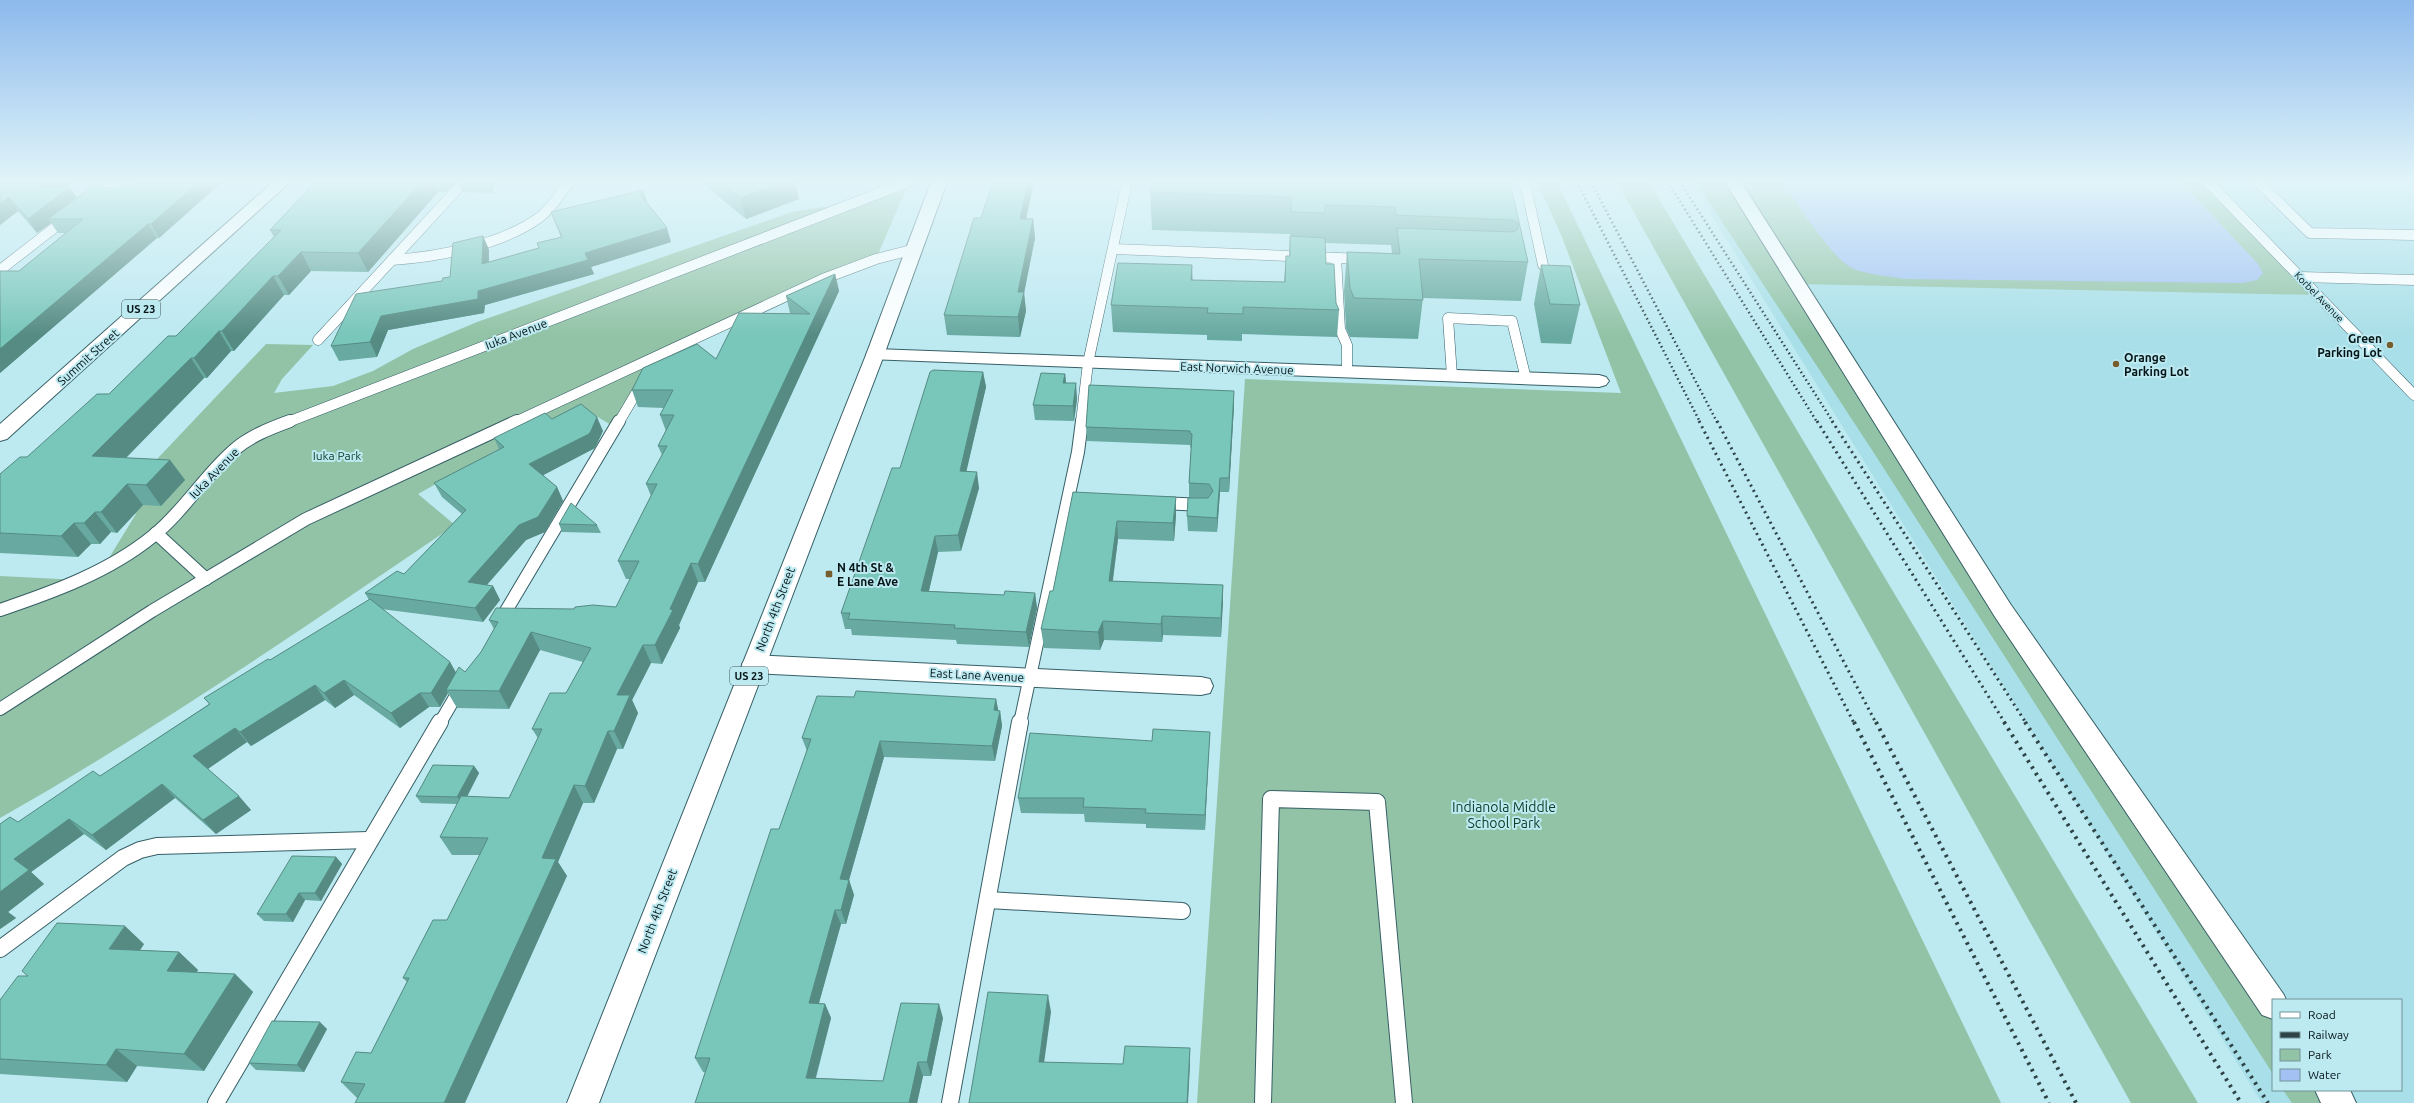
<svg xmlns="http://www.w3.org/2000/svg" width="2414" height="1103" viewBox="0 0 2414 1103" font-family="Ubuntu,sans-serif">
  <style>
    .built { fill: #a9dfe8; fill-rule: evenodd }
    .green { fill: #92c3a6 }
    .water { fill: #a3c1f3 }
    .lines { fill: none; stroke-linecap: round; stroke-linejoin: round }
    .service-far2-casing { stroke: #375f66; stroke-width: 11 }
    .service-far1-casing { stroke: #375f66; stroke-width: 14 }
    .service-casing { stroke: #375f66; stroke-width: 18 }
    .minor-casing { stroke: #375f66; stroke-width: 2 }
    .primary-casing { stroke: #375f66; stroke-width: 2 }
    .service-far2 { stroke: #fff; stroke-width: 10 }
    .service-far1 { stroke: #fff; stroke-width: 12 }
    .service { stroke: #fff; stroke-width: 16 }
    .minor { fill: #fff; fill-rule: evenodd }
    .primary { fill: #fff; fill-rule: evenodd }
    .rail-far2 { stroke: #2d4346; stroke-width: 2.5; stroke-dasharray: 1.5 3; stroke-linecap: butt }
    .rail-far1 { stroke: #2d4346; stroke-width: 3; stroke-dasharray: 2 4; stroke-linecap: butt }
    .rail { stroke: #2d4346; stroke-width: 4; stroke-dasharray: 2.5 5; stroke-linecap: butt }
    .wall { fill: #68aaa1 }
    .shaded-wall { fill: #558b83 }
    .building { fill: #79c6bb; stroke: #558b83 }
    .poi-dot { fill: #755d2e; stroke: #bde9f1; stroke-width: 1.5 }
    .labels { text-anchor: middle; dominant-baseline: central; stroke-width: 4; stroke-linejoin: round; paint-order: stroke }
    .far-street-label { font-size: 10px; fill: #051517; stroke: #bde9f1 }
    .shield { fill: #bde9f1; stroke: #3c5558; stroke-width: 1 }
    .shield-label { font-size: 11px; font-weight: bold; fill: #051517 }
    .street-label { font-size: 12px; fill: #051517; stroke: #bde9f1 }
    .poi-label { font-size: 12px; font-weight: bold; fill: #051517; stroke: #bde9f1; text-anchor: start }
    .park-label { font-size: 12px; fill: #0d3d26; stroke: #bde9f1 }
    .near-park-label { font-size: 14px; fill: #0d3d26; stroke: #bde9f1 }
  </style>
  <rect width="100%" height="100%" fill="#bde9f1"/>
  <!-- built -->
  <path class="built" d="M1691 182H2414V1103H2262ZM2273 1000H2401V1090H2273Z"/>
  <!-- green -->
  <g class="green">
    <path d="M909 182 876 259 643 363 646 373 616 428 583 408 495 451 418 494 455 525C306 626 157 729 0 818V576L79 580 104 566 136 514 107 512 266 344 313 345 282 379 274 393 333 386 373 371 413 349 477 322 792 212 823 207 840 208Z"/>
    <path d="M1537 182H1557L2001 1103H1197L1245 379 1621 393 1562 237Z"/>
    <path d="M1617 182H1649L2198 1103H2131Z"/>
    <path d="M1696 182H2208L2317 295 1798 284 2273 1007V1074L1872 450Z"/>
    <path d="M2283 1090H2330L2339 1103H2292Z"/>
  </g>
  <!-- water -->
  <path class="water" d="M1782 182H2181L2258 264 2263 273 2257 280 2242 283 1905 279C1888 276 1870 275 1854 269 1833 261 1797 202 1782 182Z"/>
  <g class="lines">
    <defs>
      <g id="service-far2">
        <path d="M1522 182 1526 187 1543 265"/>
        <path d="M2208 182 2414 395"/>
        <path d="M2258 182 2310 233 2414 235"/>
        <path d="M95 197 114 182"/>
        <path d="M1114 249 1363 259"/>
        <path d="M1336 258 1340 329 1347 345V372"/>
        <path d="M392 260C438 257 502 245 540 217 552 208 560 194 569 182"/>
        <path d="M0 270 67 218"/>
        <path d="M2300 277 2414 280"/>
        <path d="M318 340 464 182"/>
        <path d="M1452 376 1448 318 1512 321 1526 379"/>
        <path d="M288 422 908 182"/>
        <path d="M515 422 823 279 876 259 915 249"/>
        <path d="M619 422 642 383"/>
        <path d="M1081 422 1088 363 1127 182"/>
      </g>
      <g id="service-far1">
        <path d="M1160 503 1204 505"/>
        <path d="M156 533 206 579"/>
        <path d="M0 610C53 592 109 572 153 536 184 511 204 476 234 450 250 436 271 428 290 421"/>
        <path d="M500 621 619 421"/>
        <path d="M0 709 152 611 306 519 517 421"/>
        <path d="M440 723 461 687"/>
        <path d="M1020 723 1078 452 1082 421"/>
      </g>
      <g id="service">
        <path d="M988 900 1182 911"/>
        <path d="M0 949 123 858 140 850 157 846 369 840"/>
        <path d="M216 1103 440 722"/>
        <path d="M950 1103 1020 722"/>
        <path d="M1263 1103 1271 799 1377 802 1404 1103"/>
      </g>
      <g id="minor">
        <path d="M1725 182H1741L2011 605 2284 995 2286 1000H2273V1019L2262 1015 1995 617Z"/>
        <path d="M875 349 1599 375 1606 377 1609 381 1606 385 1599 387 868 359 866 355 868 351Z"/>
        <path d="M754 655 1201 677 1210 679 1213 686 1210 693 1201 695 754 673 746 670 742 664 746 658Z"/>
        <path d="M2315 1090H2350L2356 1103H2321Z"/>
      </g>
      <g id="primary">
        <path d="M273 182H290L7 439 0 441V424Z"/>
        <path d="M931 182H947L884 355 599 1103H567L866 355Z"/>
      </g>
    </defs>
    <!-- service-far2 casing -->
    <use href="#service-far2" class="service-far2-casing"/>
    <!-- service-far1 casing -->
    <use href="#service-far1" class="service-far1-casing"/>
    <!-- service casing -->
    <use href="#service" class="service-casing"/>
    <!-- minor casing -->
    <use href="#minor" class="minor-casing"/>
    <!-- primary casing -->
    <use href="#primary" class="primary-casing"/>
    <!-- service-far2 -->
    <use href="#service-far2" class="service-far2"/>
    <!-- service-far1 -->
    <use href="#service-far1" class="service-far1"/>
    <!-- service -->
    <use href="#service" class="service"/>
    <!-- minor -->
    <use href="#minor" class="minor"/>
    <!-- primary -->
    <use href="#primary" class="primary"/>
    <!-- rail-far2 -->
    <g class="rail-far2">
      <path d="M1577 182 1700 422"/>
      <path d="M1591 182 1717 422"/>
      <path d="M1668 182 1817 422"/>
      <path d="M1680 182 1833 422"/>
    </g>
    <!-- rail-far1 -->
    <g class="rail-far1">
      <path d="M1699 421 1854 723"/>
      <path d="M1717 421 1876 723"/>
      <path d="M1817 421 2005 723"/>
      <path d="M1832 421 2026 723"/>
    </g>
    <!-- rail -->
    <g class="rail">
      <path d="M1854 722 2049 1103"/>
      <path d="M1876 722 2076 1103"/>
      <path d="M2004 722 2241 1103"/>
      <path d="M2025 722 2268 1103"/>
    </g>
  </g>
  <!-- wall -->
  <g class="wall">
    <path d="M0 182H73L67 187 77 198 133 186 138 182H222L159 238H157L0 373V271H19L66 233H58L51 223 37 233 18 211 0 225Z"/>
    <path d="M314 182H456L446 192H438L368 272 311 271 289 295H284L234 351H231L207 378H204L126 458 170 460 185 480 161 506 143 505 117 533 111 532 100 544H91L78 557 0 553V474L27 457 109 394 176 336 274 237 270 230 307 191V189Z"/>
    <path d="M458 182H494L493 193 463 192Z"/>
    <path d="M701 182H795L799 199 746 219Z"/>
    <path d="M993 182H1034L1026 219H1033L1035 238 1024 293 1026 311 1020 337 947 335 944 315 981 218Z"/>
    <path d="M1510 182 1528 262 1521 301 1423 298 1418 339 1350 337 1346 328 1344 291 1347 252 1392 253 1391 245 1325 243 1326 264 1336 303 1339 310 1337 337 1242 334V341L1207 340V335L1113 332 1111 305 1192 265V280L1284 282 1286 256H1289L1290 234 1152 230 1150 192Z"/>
    <path d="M643 190 647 203 671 242 591 267 594 274 485 305 484 313 388 330 377 357 339 361 331 346 450 277 483 236 489 250V262L538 248 561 237 551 212Z"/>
    <path d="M1541 265 1580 305 1571 344 1541 343 1534 304Z"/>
    <path d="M835 274 839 291 705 582H698L679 625 680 628 662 664 651 663 632 700 638 713 623 749H617L594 803H583L558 862 567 876 358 1098H357L341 1082 371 1053 407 982 403 978 447 920 480 855H452L440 837 457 804 421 803 416 796 474 766 479 773 467 797 509 798 538 738 532 729 566 693 583 662 540 650 509 709 457 708 448 693 440 707H429L400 728 354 695 335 708 325 700 251 746 247 742 208 769 251 810 216 834 175 798 106 850 84 834 31 872 44 884 8 912 16 918 0 929V824L18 822 100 776 209 704 204 698 270 660 369 600 365 593 404 574 462 514 442 497 434 483 499 449 494 438 552 419 603 431 595 448 543 475 557 487 563 501 545 532 526 540 487 585 493 586 500 600 483 622 381 609 450 662 456 673 465 672 481 652 494 629 489 620 574 609 616 607 630 579H626L618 561 651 496 646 484 662 455 658 446 666 431 660 415 664 408 638 407 632 390 716 359 792 314 790 313 786 296Z"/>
    <path d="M983 372 986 387 966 471 979 488 961 551 938 552 929 591 1004 595 1035 593 1037 608 1029 647 957 644 956 640 852 635 851 629H845L841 613 900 468Z"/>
    <path d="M1065 374 1066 383 1077 399 1074 421 1035 420 1033 405Z"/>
    <path d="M1234 405 1229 492H1220L1217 532 1188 531 1187 516 1199 498 1189 497V483L1191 448 1190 447V445L1087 441 1086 427Z"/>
    <path d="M1073 492 1176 515 1174 541 1118 539 1113 581 1223 585 1221 637 1163 635 1162 642 1104 640 1100 650 1044 648 1041 629 1053 591Z"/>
    <path d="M559 524 597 525 601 533 562 532Z"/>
    <path d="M854 697 996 699 998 710 1000 711 1002 726 995 761 884 757 849 880 854 895 846 924H841L819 1003 825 1004 831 1018 816 1078 883 1081 943 1018 931 1076H923L917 1103H695L705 1072H703L695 1058 779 829 807 751 802 738Z"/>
    <path d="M1210 732 1209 747 1205 830 1146 828V824L1085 822 1084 814 1021 813 1018 798 1152 741Z"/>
    <path d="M336 857 342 864 321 901 305 900 293 922 264 921 257 914Z"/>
    <path d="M144 944 140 950 179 952 198 970 197 972 235 974 253 992 204 1071 137 1066 127 1082 0 1074V1000L28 976Z"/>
    <path d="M327 1029 304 1072 256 1070 249 1063Z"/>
  </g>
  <!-- shaded-wall -->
  <g class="shaded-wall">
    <path d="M47 182H73L49 201 40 187Z"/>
    <path d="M199 182H222L159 238 151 224Z"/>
    <path d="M422 182H434L438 192 368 272 358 253Z"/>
    <path d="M442 182H456L446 192Z"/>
    <path d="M488 182H494L493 193Z"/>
    <path d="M784 182H795L799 199 746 219 740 198Z"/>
    <path d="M1028 182H1034L1022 237 1020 219Z"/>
    <path d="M70 187 79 201 48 219 51 223 37 233 28 219Z"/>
    <path d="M643 190 647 203 640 194Z"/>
    <path d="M9 197 18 211 0 225V204Z"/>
    <path d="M1033 219 1035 238 1024 293 1026 311 1020 337 1018 317V292Z"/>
    <path d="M148 224 157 238 0 373V349Z"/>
    <path d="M667 228 671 242 591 267 594 274 485 305 484 313 388 330 377 357 370 342 381 316 478 291 585 253Z"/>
    <path d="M483 236 489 250 488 278 482 264Z"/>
    <path d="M301 252 311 271 289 295 278 276Z"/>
    <path d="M1192 265 1193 291 1191 280Z"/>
    <path d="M835 274 839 291 705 582 698 564Z"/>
    <path d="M273 276 284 295 234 351 222 331Z"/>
    <path d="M219 331 231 351 207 378 194 358Z"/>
    <path d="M191 358 204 378 107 477 92 456Z"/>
    <path d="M983 372 986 387 963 486 960 471Z"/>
    <path d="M1065 374 1067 390 1063 383Z"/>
    <path d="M1076 383 1077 399 1074 421 1073 406Z"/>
    <path d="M1234 391V405L1229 492V478Z"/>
    <path d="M597 417 603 431 595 448 536 479 529 464Z"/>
    <path d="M170 460 185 480 161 506 146 485Z"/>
    <path d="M977 472 979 488 961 551 958 535Z"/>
    <path d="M1220 478V492L1217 532V518Z"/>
    <path d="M127 484 143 505 117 533 101 512Z"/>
    <path d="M557 487 563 501 545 532 526 540 476 597 468 582 519 525Z"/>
    <path d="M1176 497V515L1174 541 1173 523Z"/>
    <path d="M95 512 111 532 100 544 84 523Z"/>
    <path d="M1117 521 1118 539 1110 599 1109 581Z"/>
    <path d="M74 523 91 544 78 557 61 536Z"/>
    <path d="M935 536 938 552 925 607 921 591Z"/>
    <path d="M691 563 698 582 679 625 680 628 662 664 655 645 670 609Z"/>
    <path d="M1223 585V604L1221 637V618Z"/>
    <path d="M493 586 500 600 483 622 475 608Z"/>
    <path d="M1035 593 1037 608 1029 647 1026 632Z"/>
    <path d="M1162 616 1163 635 1162 642 1161 624Z"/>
    <path d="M1103 621 1104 640 1100 650 1098 632Z"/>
    <path d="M531 632 540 650 509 709 499 691Z"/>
    <path d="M643 645 651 663 632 700 638 713 623 749 614 731 617 695Z"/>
    <path d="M450 662 458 676 446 690 448 693 440 707 431 693Z"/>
    <path d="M344 680 354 695 335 708 324 693Z"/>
    <path d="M315 685 325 700 251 746 240 732Z"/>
    <path d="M420 693 429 707 400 728 391 713Z"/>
    <path d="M996 699 999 714 994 710Z"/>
    <path d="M1000 711 1002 726 995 761 992 746Z"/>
    <path d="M235 728 247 742 206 770 193 756Z"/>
    <path d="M608 731 617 749 594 803 585 786Z"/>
    <path d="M1210 732 1209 747 1205 830V815Z"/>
    <path d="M880 741 884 757 849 880 854 895 846 924 841 910 840 879Z"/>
    <path d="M474 766 479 773 463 804 457 797Z"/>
    <path d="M162 784 175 798 106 850 92 835Z"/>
    <path d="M574 785 583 803 558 862 567 876 465 1103H444L542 858Z"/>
    <path d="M239 796 251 810 216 834 203 820Z"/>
    <path d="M69 819 84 834 31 872 44 884 8 912 16 918 0 929V892L14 859Z"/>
    <path d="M336 857 342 864 321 901 315 893Z"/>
    <path d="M299 893 305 900 293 922 286 914Z"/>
    <path d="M835 910 841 924 815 1017 809 1003Z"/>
    <path d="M125 926 144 944 129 967 109 949Z"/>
    <path d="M179 952 198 970 186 988 167 971Z"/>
    <path d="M235 974 253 992 204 1071 184 1054Z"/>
    <path d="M1048 995 1051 1012 1042 1078 1039 1062Z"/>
    <path d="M825 1004 831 1018 812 1091 806 1078Z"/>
    <path d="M939 1004 943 1018 931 1076 927 1062Z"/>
    <path d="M320 1022 327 1029 304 1072 297 1065Z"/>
    <path d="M1190 1048V1065L1188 1103H1187Z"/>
    <path d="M116 1049 137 1066 127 1082 106 1065Z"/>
    <path d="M918 1062 923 1076 917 1103H909Z"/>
  </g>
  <!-- building -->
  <g class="building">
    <path d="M0 182H47L40 187H70L28 219 9 197 0 204Z"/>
    <path d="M138 182H199L151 224H148L0 349V271H19L83 219H48L90 188H127L133 186Z"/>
    <path d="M314 182H422L358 253 301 252 278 276H273L222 331H219L194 358H191L92 456 170 460 146 485 127 484 101 512H95L84 523H74L61 536 0 533V474L20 457H27L97 394H109L168 336H176L281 230H270L309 189H307Z"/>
    <path d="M720 182H784L740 198Z"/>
    <path d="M993 182H1028L1020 219H1033L1018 292H1024L1018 317 944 315 974 218H981Z"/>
    <path d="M1152 182H1510L1528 262 1419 259 1423 300 1354 298 1350 288 1347 252 1400 254 1397 228 1513 232 1518 229V223L1513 220 1396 215 1395 207 1325 205V213L1291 212 1292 197 1150 192Z"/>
    <path d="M643 190 640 194 667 228 585 253 588 260 478 291V299L381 316 370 342 331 346 356 294 442 281 443 278 450 277 453 243 483 236 482 264 539 248 537 243 562 237 551 212Z"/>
    <path d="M1290 236 1325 238 1326 264H1334L1336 303 1339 310 1243 307V314L1207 313 1208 308 1111 305 1118 263 1192 265 1191 280 1285 282 1286 256H1290Z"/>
    <path d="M1541 265 1570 266 1580 305 1550 304Z"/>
    <path d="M835 274 698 564 691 563 670 609 673 610 655 645H643L617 695H630L614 731H608L585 786 574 785 542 858 556 859 444 1103H355L365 1084 341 1082 356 1052 371 1053 409 978H403L433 920H447L488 838 440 837 461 796 509 798 542 729H532L550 693H566L591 648 531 632 499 691 446 690 459 667 465 672 481 652 498 622 489 620 496 608 574 609 575 607 593 605 616 607 639 561H618L657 484H646L667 446H658L674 415H660L673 390H632L643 368 697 344 716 359 739 313 810 314 786 296Z"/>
    <path d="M933 370 983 372 960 471 977 472 958 535 935 536 921 591 1004 595 1005 591 1035 593 1026 632 954 628 955 625 848 619 850 613H841L892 468H900L930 372Z"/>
    <path d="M1041 373 1065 374 1063 383H1076L1073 406 1033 405Z"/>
    <path d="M1089 385 1234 391 1229 478H1220L1217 518 1187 516 1188 498H1208L1213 491 1209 484 1189 483 1192 434 1190 433V431L1086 427Z"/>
    <path d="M581 404 597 417 591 431 589 434 529 464 557 487 538 517 519 525 468 582 493 586 475 608 365 593 397 571 404 574 466 510 434 483 504 447 494 438 545 413 552 419Z"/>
    <path d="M1073 492 1176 497 1173 523 1117 521 1109 581 1223 585 1221 618 1162 616 1161 624 1103 621 1098 632 1041 629 1050 591H1053Z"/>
    <path d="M571 503 597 525 559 524Z"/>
    <path d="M370 599 450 662 431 693H420L391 713 344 680 324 693 315 685 240 732 235 728 193 756 239 796 203 820 162 784 92 835 69 819 14 859 29 870 0 892V824L10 817 18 822 93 771 100 776 210 704 204 698 268 659 270 660Z"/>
    <path d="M856 691 996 699 994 710 1000 711 992 746 880 741 840 879 849 880 841 910H835L809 1003 825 1004 806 1078 883 1081 901 1003 939 1004 927 1062H918L909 1103H695L710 1058H695L771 829H779L811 739 802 738 817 696 854 697Z"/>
    <path d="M1153 729 1210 732 1205 815 1145 813 1146 809 1083 807 1084 798H1018L1030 733 1152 741Z"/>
    <path d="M433 765 474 766 457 797 416 796Z"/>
    <path d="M292 856 336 857 315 893H299L286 914H257Z"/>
    <path d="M57 923 125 926 109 949 179 952 167 971 235 974 184 1054 116 1049 106 1065 0 1059V1000L18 976H28L22 971Z"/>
    <path d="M988 992 1048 995 1039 1062 1123 1064 1125 1046 1190 1048 1187 1103H969Z"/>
    <path d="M272 1021 320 1022 297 1065 249 1063Z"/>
  </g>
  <!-- sky -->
  <linearGradient id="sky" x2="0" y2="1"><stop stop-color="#8cb9ec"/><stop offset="0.54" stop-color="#e1f5f9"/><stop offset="1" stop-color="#e1f5f9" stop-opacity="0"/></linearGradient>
  <rect width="2414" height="336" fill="url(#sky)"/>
  <!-- markers -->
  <g class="poi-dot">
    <circle cx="2390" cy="345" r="4"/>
    <circle cx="2116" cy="364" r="4"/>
    <rect x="825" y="570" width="8" height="8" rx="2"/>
  </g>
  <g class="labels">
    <!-- far-street labels -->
    <g class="far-street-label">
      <text transform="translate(2319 297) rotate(46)">Korbel Avenue</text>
    </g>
    <!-- shield labels -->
    <g class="shield">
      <rect x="122" y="300" width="38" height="18" rx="3"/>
      <rect x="730" y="667" width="38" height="18" rx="3"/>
    </g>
    <g class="shield-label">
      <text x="141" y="309">US 23</text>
      <text x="749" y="676">US 23</text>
    </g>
    <!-- street labels -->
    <g class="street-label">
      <text transform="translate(516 334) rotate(-21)">Iuka Avenue</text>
      <text transform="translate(88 357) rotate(-42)">Summit Street</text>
      <text transform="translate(1237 368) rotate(2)">East Norwich Avenue</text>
      <text transform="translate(214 473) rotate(-46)">Iuka Avenue</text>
      <text transform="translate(775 609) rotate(-69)">North 4th Street</text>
      <text transform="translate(977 675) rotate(3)">East Lane Avenue</text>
      <text transform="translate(657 911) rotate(-69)">North 4th Street</text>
    </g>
    <!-- poi labels -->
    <g class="poi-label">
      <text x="2382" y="338" text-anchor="end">Green<tspan x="2382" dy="14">Parking Lot</tspan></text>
      <text x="2124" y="357">Orange<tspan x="2124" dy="14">Parking Lot</tspan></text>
      <text x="837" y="567">N 4th St &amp;<tspan x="837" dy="14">E Lane Ave</tspan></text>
    </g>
    <!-- park labels -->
    <g class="park-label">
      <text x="337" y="455">Iuka Park</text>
    </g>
    <!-- near-park labels -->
    <g class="near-park-label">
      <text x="1504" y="807">Indianola Middle<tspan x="1504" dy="16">School Park</tspan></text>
    </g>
  </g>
  <!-- legend -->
  <rect x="2272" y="999" width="130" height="92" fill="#bde9f1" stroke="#73949a"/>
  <rect x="2280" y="1012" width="20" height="6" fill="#ffffff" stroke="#73949a"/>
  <text x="2308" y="1019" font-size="12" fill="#051517">Road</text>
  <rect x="2280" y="1032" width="20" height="6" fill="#2d4346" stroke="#73949a"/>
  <text x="2308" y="1039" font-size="12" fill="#051517">Railway</text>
  <rect x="2280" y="1049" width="20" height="12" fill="#92c3a6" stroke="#73949a"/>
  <text x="2308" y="1059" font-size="12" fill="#051517">Park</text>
  <rect x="2280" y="1069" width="20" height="12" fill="#a3c1f3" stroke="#73949a"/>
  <text x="2308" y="1079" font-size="12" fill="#051517">Water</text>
</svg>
